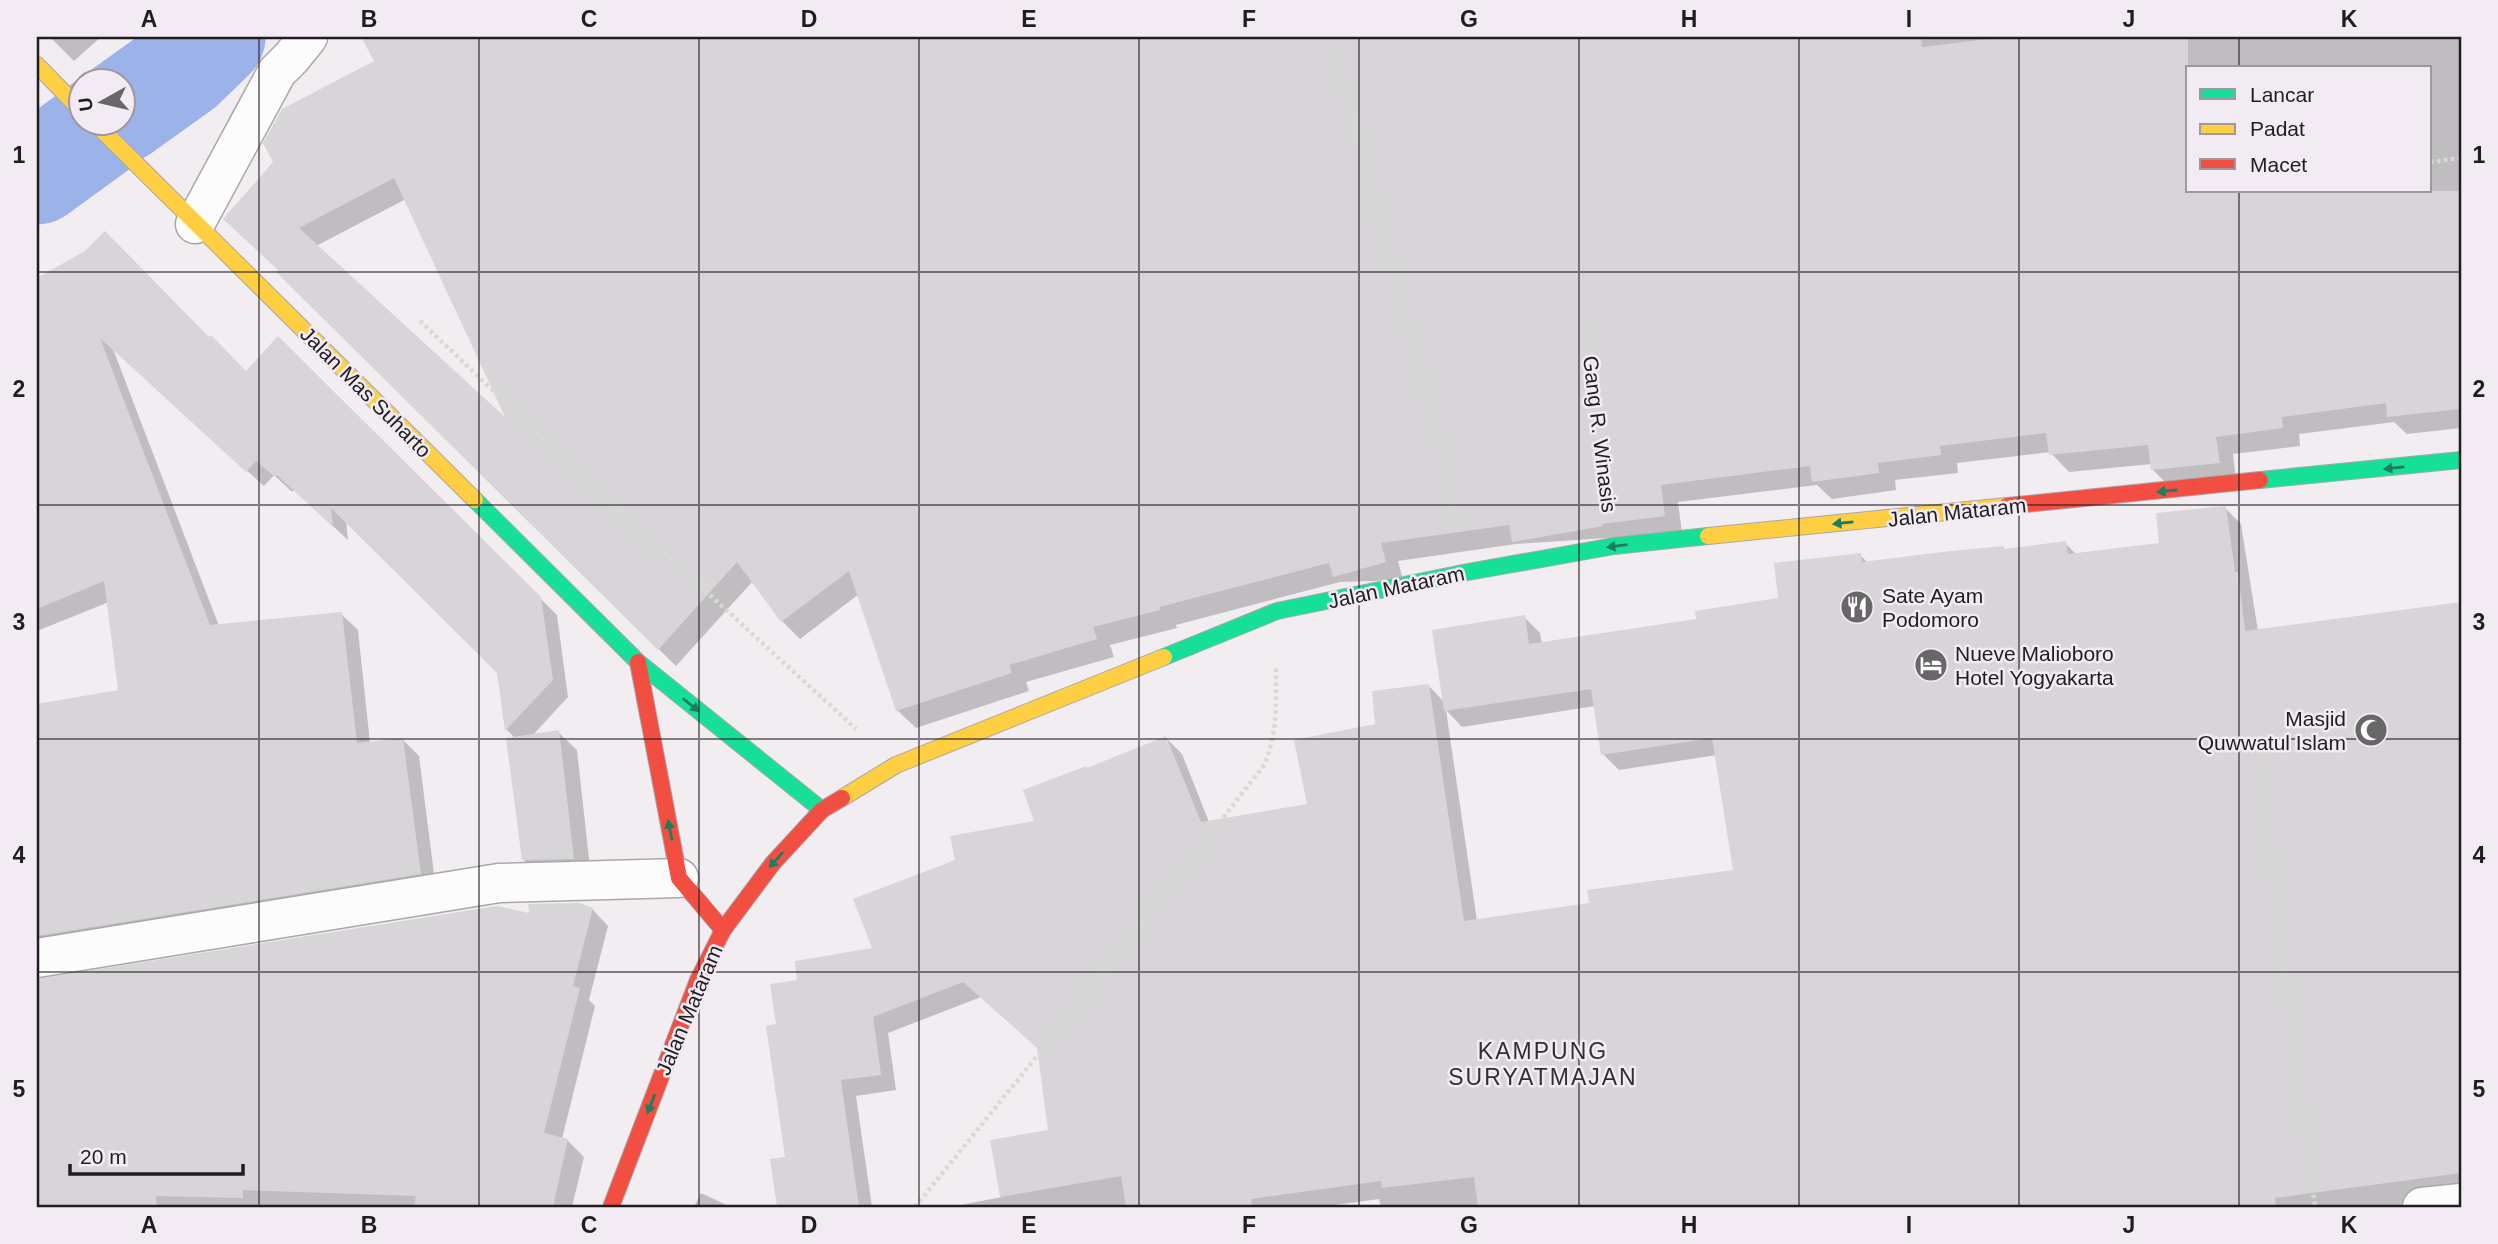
<svg xmlns="http://www.w3.org/2000/svg" width="2498" height="1244" viewBox="0 0 2498 1244" font-family="Helvetica,sans-serif">
  <style>
    .shadow { fill: #0003; fill-rule: evenodd }
    .lines { fill: none; stroke-linecap: round; stroke-linejoin: round }
    .river { stroke: #9bb3e8; stroke-width: 103 }
    .building { fill: #d8d5d8; fill-rule: evenodd }
    .street-casing { stroke: #aaa7ab; stroke-width: 41 }
    .fast-casing { stroke: #aaa7ab; stroke-width: 18 }
    .slow-casing { stroke: #aaa7ab; stroke-width: 18 }
    .jam-casing { stroke: #aaa7ab; stroke-width: 18 }
    .path { stroke: #d8d8d8; stroke-width: 4.5; stroke-dasharray: 3.5 3.5; stroke-linecap: butt }
    .street { stroke: #fdfcfd; stroke-width: 38 }
    .fast { stroke: #16e098; stroke-width: 16 }
    .slow { stroke: #ffcf43; stroke-width: 16 }
    .jam { stroke: #f24e42; stroke-width: 16 }
    .oneway { fill: #1b7e5c }
    .grid { fill: none; stroke: #201d20; stroke-width: 2; stroke-opacity: 0.55 }
    .labels { text-anchor: middle; dominant-baseline: central; stroke-width: 5; stroke-linejoin: round; paint-order: stroke }
    .street-label { font-size: 21px; fill: #201d20; stroke: #f2ebf3 }
    .poi-label { font-size: 21px; fill: #201d20; stroke: #f2ebf3; text-anchor: start }
    .neighbourhood-label { font-size: 23px; letter-spacing: 2px; fill: #332d34; stroke: #f2ebf3 }
    .neatline { fill: none; stroke: #201d20; stroke-width: 2.5 }
    .grid-label { font-size: 23px; text-anchor: middle; font-weight: bold; fill: #201d20 }
  </style>
  <rect width="100%" height="100%" fill="#f1edf1"/>
  <!-- shadow -->
  <g class="shadow">
    <path d="M50 37H101L74 61Z"/>
    <path d="M363 37H2461V428L2407 434 2394 422 2299 434 2300 446 2233 454 2236 480 2170 487 2152 469V464L2069 472 2050 452 1957 463 1958 473 1895 480 1896 490 1832 499 1817 485 1678 502 1682 533 1516 544 1398 561 1403 580 1340 582 1176 625 1177 628 1110 645 1114 657 1026 682 1029 691 916 728 898 711 859 594 800 639 782 621 753 581 676 666 296 289 275 162 376 62ZM2188 68H2430V191H2188ZM406 199 510 424 316 246Z"/>
    <path d="M86 252 209 340 246 373 278 338 557 615 568 697 532 736 558 732 577 750 591 877 542 878 524 860 515 738 507 730 499 672 346 520 348 540 294 490 292 492 274 475 264 486 113 349 219 626 341 614 358 630 370 743 402 739 419 756 436 889 37 961V706L120 692 109 602 37 631V280Z"/>
    <path d="M2225 508 2241 524 2258 631 2461 604V1198L2424 1207H1381L1379 1199 1321 1207H950L1002 1197 1050 1131 1039 1049 981 997 888 1033 896 1090 856 1096 872 1207H779L772 1161 787 1159 779 1026 799 981 874 949 957 861 1037 822 1087 769 1166 738 1182 754 1209 822 1309 806 1377 726 1428 685 1444 702 1524 617 1540 633 1542 644 1698 621 1780 600 1860 555 1868 563 2065 543 2077 555 2161 544ZM1595 706 1603 754 1619 770 1717 755 1735 872 1591 905 1477 921 1446 710 1462 727Z"/>
    <path d="M592 909 608 926 589 1000 595 1006 562 1139 567 1140 584 1157 572 1207H37V981L531 915Z"/>
    <path d="M701 1193 731 1207H694Z"/>
  </g>
  <g class="lines">
    <!-- river -->
    <g class="river">
      <path d="M122 111 182 68 214 37"/>
      <path d="M37 173 107 122"/>
    </g>
  </g>
  <!-- building -->
  <g class="building">
    <path d="M361 37H1921L1922 47 2005 37H2188V191H2461V409L2387 417 2386 403 2282 417 2283 428 2216 437 2220 463 2151 470 2148 445 2049 455 2046 433 1940 446 1941 455 1878 463 1879 473 1812 482 1810 466 1661 485 1665 516 1602 524 1603 526 1512 542 1509 525 1381 543 1386 562 1333 577 1329 563 1159 607 1160 610 1093 627 1097 639 1009 665 1012 673 896 711 849 571 781 622 737 562 658 650 276 272 278 270 223 219 273 162 263 143 282 109 374 61ZM394 178 505 417 299 228Z"/>
    <path d="M105 231 209 337 211 335 246 371 278 336 541 597 553 680 505 731 497 673 331 508 333 527 277 475 275 477 256 461 246 472 100 338 210 625 342 612 357 743 403 738 421 874 37 936V704L118 690 104 581 37 609V278L85 251Z"/>
    <path d="M2226 506 2235 572H2238L2245 631 2461 602V1173L2275 1198 2276 1207H1478L1474 1177 1382 1188 1381 1181 1251 1199 1252 1207H1126L1121 1176 1000 1197 990 1140 1048 1130 1037 1048 963 982 873 1017 881 1075 841 1080 859 1207H777L770 1159 785 1157 766 1026 776 1024 770 984 797 980 795 961 872 948 853 899 955 860 950 836 1034 821 1023 790 1086 766 1087 768 1166 736 1201 822 1307 804 1294 740 1375 724 1372 691 1429 684 1464 921 1589 903 1587 890 1733 870 1712 738 1601 755 1591 689 1444 711 1432 630 1525 615 1529 644 1696 619 1695 611 1778 598 1774 563 1861 553 1862 562 1951 551 2004 546V549L2066 541 2068 554 2159 543 2156 513Z"/>
    <path d="M559 730 574 859 522 860 506 738Z"/>
    <path d="M579 903 593 908 573 986 580 988 544 1133 568 1139 553 1207H414L416 1196 243 1190V1198L156 1196 157 1207H37V979L497 906 529 913 528 904Z"/>
  </g>
  <g class="lines">
    <defs>
      <g id="street">
        <path d="M195 224 277 72 291 58 308 37"/>
        <path d="M37 958 499 883 679 878"/>
        <path d="M2422 1207 2461 1203"/>
      </g>
      <g id="fast">
        <path d="M2260 480 2461 460"/>
        <path d="M475 500 638 662 822 810"/>
        <path d="M1164 657 1277 611 1468 572 1614 546 1708 536"/>
      </g>
      <g id="slow">
        <path d="M37 65 80 109"/>
        <path d="M94 122 475 500"/>
        <path d="M1708 536 2007 506"/>
        <path d="M842 798 896 765 1164 657"/>
      </g>
      <g id="jam">
        <path d="M2007 506 2260 480"/>
        <path d="M638 662 679 878 723 930"/>
        <path d="M611 1207 698 980 723 930 773 863 822 810 842 798"/>
      </g>
    </defs>
    <!-- street casing -->
    <use href="#street" class="street-casing"/>
    <!-- fast casing -->
    <use href="#fast" class="fast-casing"/>
    <!-- slow casing -->
    <use href="#slow" class="slow-casing"/>
    <!-- jam casing -->
    <use href="#jam" class="jam-casing"/>
    <!-- path -->
    <g class="path">
      <path d="M1331 37 1447 472 1458 524"/>
      <path d="M2430 162 2461 158"/>
      <path d="M420 321 637 528 856 729"/>
      <path d="M1586 322 1608 497"/>
      <path d="M2258 764 2315 1207"/>
      <path d="M915 1207 1046 1045 1265 764C1278 728 1276 704 1276 666"/>
    </g>
    <!-- street -->
    <use href="#street" class="street"/>
    <!-- fast -->
    <use href="#fast" class="fast"/>
    <!-- slow -->
    <use href="#slow" class="slow"/>
    <!-- jam -->
    <use href="#jam" class="jam"/>
  </g>
  <!-- one-way arrows -->
  <defs><path id="oneway-solid" d="M-6-.8H1V-3.2L6.5 0L1 3.2V.8H-6Z" transform="scale(1.75)"/></defs>
  <g class="oneway">
    <use href="#oneway-solid" transform="translate(2394 468) rotate(174)"/>
    <use href="#oneway-solid" transform="translate(2167 491) rotate(174)"/>
    <use href="#oneway-solid" transform="translate(1843 523) rotate(174)"/>
    <use href="#oneway-solid" transform="translate(1617 546) rotate(173)"/>
    <use href="#oneway-solid" transform="translate(691 705) rotate(39)"/>
    <use href="#oneway-solid" transform="translate(670 830) rotate(-101)"/>
    <use href="#oneway-solid" transform="translate(776 860) rotate(131)"/>
    <use href="#oneway-solid" transform="translate(651 1104) rotate(111)"/>
  </g>
  <!-- grid -->
  <path class="grid" d="M259 37V1207M479 37V1207M699 37V1207M919 37V1207M1139 37V1207M1359 37V1207M1579 37V1207M1799 37V1207M2019 37V1207M2239 37V68M2239 191V1207M37 272H2461M37 505H2461M37 739H2461M37 972H2461"/>
  <!-- icons -->
  <defs>
    <symbol id="restaurant-disc" viewBox="-11 -11 22 22"><circle r="9.5" fill="#696669" stroke="#f2ebf3"/><path d="M-5-6h1v4h1v-4h1v4h1v-4h1v5L-1.5 .5V6h-2V.5L-5-1ZM5-6V6H3V1.5H1.5Q1.5-4 5-6Z" fill="#fff"/></symbol>
    <symbol id="hotel-disc" viewBox="-11 -11 22 22"><circle r="9.5" fill="#696669" stroke="#f2ebf3"/><path d="M-6-4.5h1.5V1H6V5H4.5V3h-9V5H-6ZM-4 0a1.8 1.8 0 1 1 3.6 0ZM.5 0V-2.5h3Q6-2.5 6 0Z" fill="#fff"/></symbol>
    <symbol id="mosque-disc" viewBox="-11 -11 22 22"><circle r="9.5" fill="#696669" stroke="#f2ebf3"/><path d="M3.5-4.9A6 6 0 1 0 3.5 4.9A5 5 0 1 1 3.5-4.9Z" fill="#fff"/></symbol>
  </defs>
  <g fill-rule="evenodd">
    <use href="#restaurant-disc" x="1838" y="588" width="38" height="38"/>
    <use href="#hotel-disc" x="1912" y="646" width="38" height="38"/>
    <use href="#mosque-disc" x="2352" y="711" width="38" height="38"/>
  </g>
  <g class="labels">
    <!-- street labels -->
    <g class="street-label">
      <text transform="translate(366 392) rotate(45)">Jalan Mas Suharto</text>
      <text transform="translate(1600 434) rotate(83)">Gang R. Winasis</text>
      <text transform="translate(1957 512) rotate(-6)">Jalan Mataram</text>
      <text transform="translate(1396 587) rotate(-12)">Jalan Mataram</text>
      <text transform="translate(689 1010) rotate(-67)">Jalan Mataram</text>
    </g>
    <!-- poi labels -->
    <g class="poi-label">
      <text x="1882" y="595">Sate Ayam<tspan x="1882" dy="24">Podomoro</tspan></text>
      <text x="1955" y="653">Nueve Malioboro<tspan x="1955" dy="24">Hotel Yogyakarta</tspan></text>
      <text x="2346" y="718" text-anchor="end">Masjid<tspan x="2346" dy="24">Quwwatul Islam</tspan></text>
    </g>
    <!-- neighbourhood labels -->
    <g class="neighbourhood-label">
      <text x="1543" y="1051">KAMPUNG<tspan x="1543" dy="26">SURYATMAJAN</tspan></text>
    </g>
  </g>
  <!-- border -->
  <rect width="2498" height="1244" fill="none" stroke="#f2ebf3" stroke-width="77"/>
  <!-- legend -->
  <rect x="2186" y="66" width="245" height="126" fill="#f2ebf3" stroke="#9e999f" stroke-width="2"/>
  <rect x="2200" y="89" width="35" height="10" fill="#16e098" stroke="#9e999f" stroke-width="2"/>
  <text x="2250" y="102" font-size="21" fill="#201d20">Lancar</text>
  <rect x="2200" y="124" width="35" height="10" fill="#ffcf43" stroke="#9e999f" stroke-width="2"/>
  <text x="2250" y="136" font-size="21" fill="#201d20">Padat</text>
  <rect x="2200" y="159" width="35" height="10" fill="#f24e42" stroke="#9e999f" stroke-width="2"/>
  <text x="2250" y="172" font-size="21" fill="#201d20">Macet</text>
  <!-- north arrow -->
  <g transform="translate(102 102) rotate(262)"><circle r="33" fill="#f2ebf3" stroke="#9e999f" stroke-width="2"/>
  <path d="M0-5L12 26L0 18L-12 26Z" fill="#696669"/>
  <text y="-10" font-size="19" font-weight="bold" text-anchor="middle" fill="#201d20">U</text>
  </g>
  <!-- scale -->
  <path d="M70 1164v10h173v-10" fill="none" stroke="#201d20" stroke-width="3.5"/>
  <text x="80" y="1164" font-size="21" fill="#201d20" stroke="#f2ebf3" stroke-width="5" paint-order="stroke">20 m</text>
  <rect x="38" y="38" width="2422" height="1168" class="neatline"/>
  <g class="grid-label">
    <text x="149" y="27">A</text>
    <text x="369" y="27">B</text>
    <text x="589" y="27">C</text>
    <text x="809" y="27">D</text>
    <text x="1029" y="27">E</text>
    <text x="1249" y="27">F</text>
    <text x="1469" y="27">G</text>
    <text x="1689" y="27">H</text>
    <text x="1909" y="27">I</text>
    <text x="2129" y="27">J</text>
    <text x="2349" y="27">K</text>
    <text x="19" y="163">1</text>
    <text x="2479" y="163">1</text>
    <text x="19" y="397">2</text>
    <text x="2479" y="397">2</text>
    <text x="19" y="630">3</text>
    <text x="2479" y="630">3</text>
    <text x="19" y="863">4</text>
    <text x="2479" y="863">4</text>
    <text x="19" y="1097">5</text>
    <text x="2479" y="1097">5</text>
    <text x="149" y="1233">A</text>
    <text x="369" y="1233">B</text>
    <text x="589" y="1233">C</text>
    <text x="809" y="1233">D</text>
    <text x="1029" y="1233">E</text>
    <text x="1249" y="1233">F</text>
    <text x="1469" y="1233">G</text>
    <text x="1689" y="1233">H</text>
    <text x="1909" y="1233">I</text>
    <text x="2129" y="1233">J</text>
    <text x="2349" y="1233">K</text>
  </g>
</svg>
